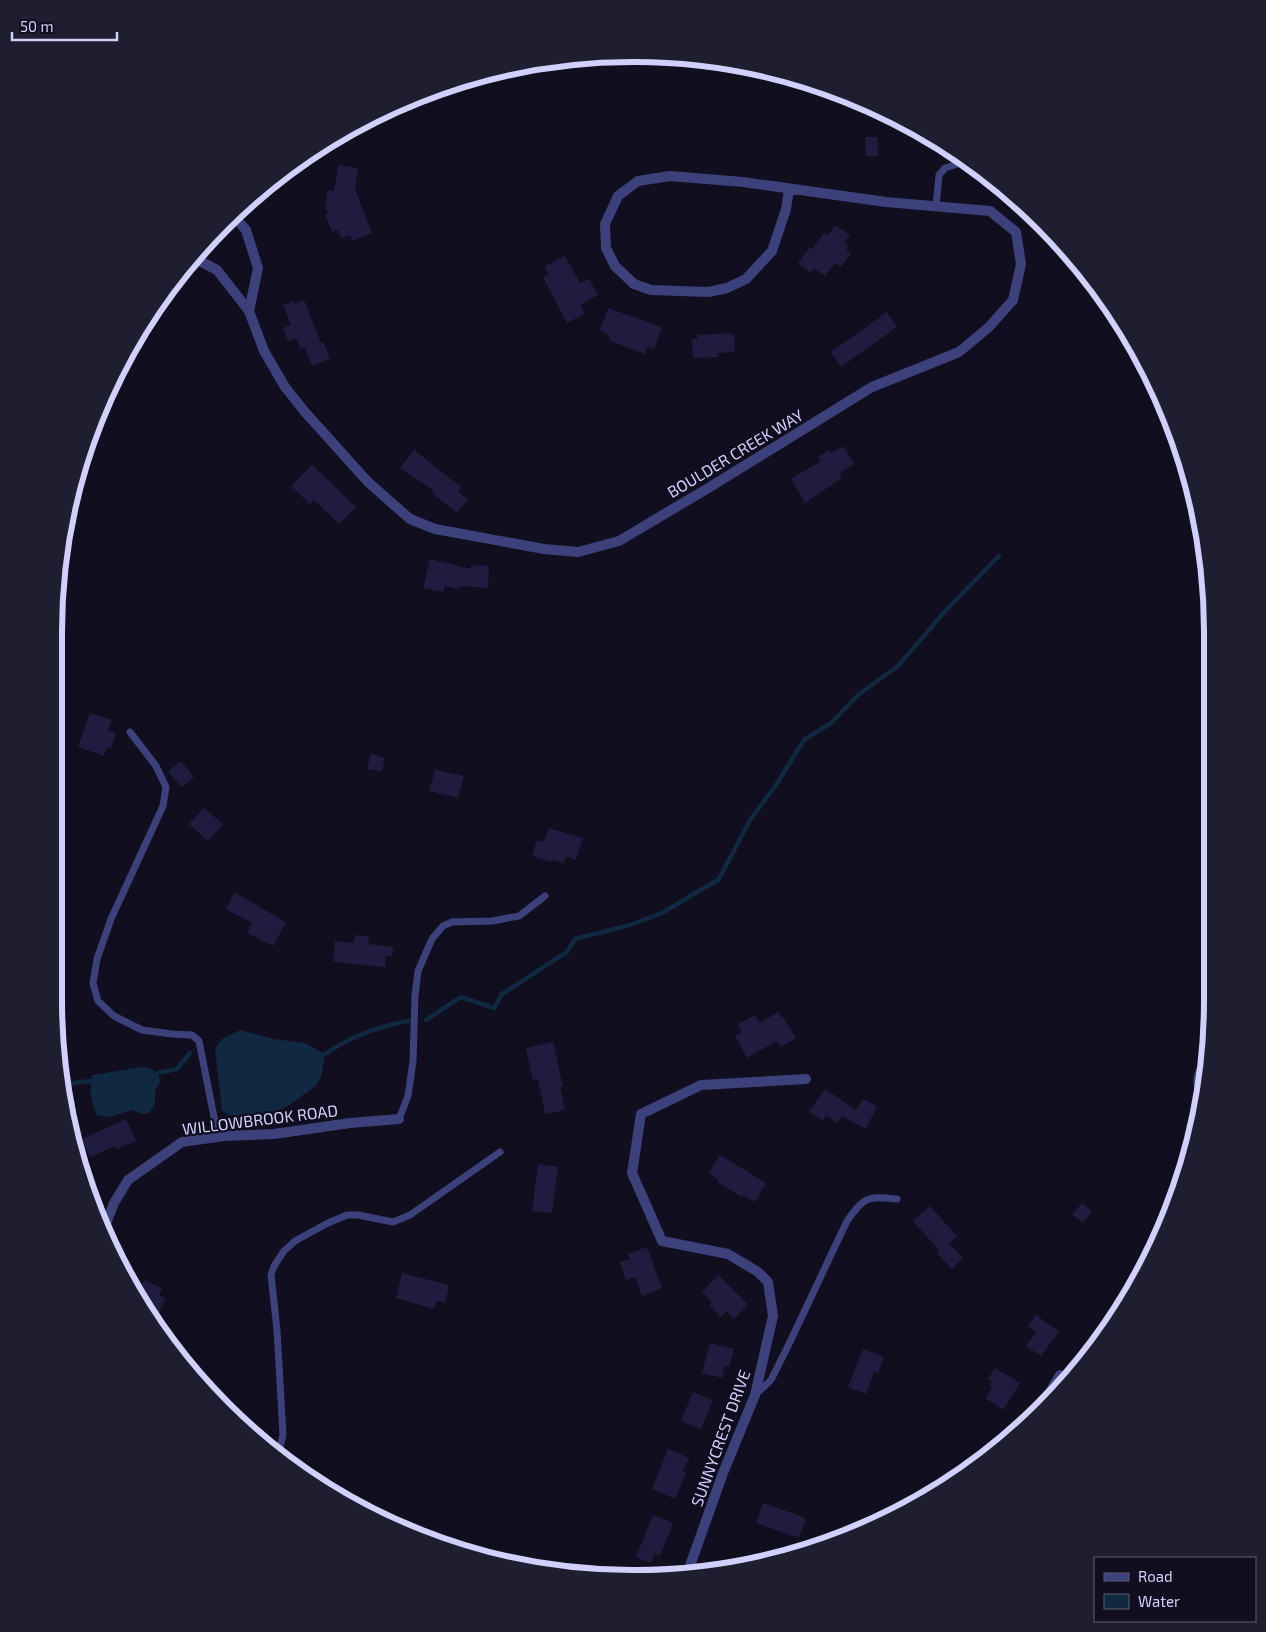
<svg xmlns="http://www.w3.org/2000/svg" width="1266" height="1632" viewBox="0 0 1266 1632" font-family="'Exo 2',sans-serif">
  <style>
    .water { fill: #112841 }
    .lines { fill: none; stroke-linecap: round; stroke-linejoin: round }
    .stream { stroke: #112841; stroke-width: 4.5 }
    .building { fill: #201c3f }
    .service { stroke: #3d417b; stroke-width: 7 }
    .minor { stroke: #3d417b; stroke-width: 10 }
    .labels { text-anchor: middle; dominant-baseline: central; stroke-width: 4.5; stroke-linejoin: round; paint-order: stroke }
    .street-label { font-size: 16px; fill: #d1d0fb; stroke: #100e1f }
    .rim { fill: none; stroke: #d1d0fb; stroke-width: 6 }
  </style>
  <rect width="100%" height="100%" fill="#100e1f"/>
  <!-- water -->
  <g class="water">
    <path d="M240 1030 274 1039 305 1043 325 1054C323 1063 323 1074 319 1081 317 1086 309 1091 304 1094 282 1113 250 1127 222 1111L215 1049 222 1039Z"/>
    <path d="M142 1067 151 1069 158 1073 160 1082 155 1091V1104L149 1113 141 1114 132 1110 110 1117 97 1115C91 1104 88 1086 93 1075Z"/>
  </g>
  <g class="lines">
    <!-- stream -->
    <g class="stream">
      <path d="M426 1020 461 997 494 1008 502 994 567 952 575 939 627 926 662 913 719 879 750 820 776 785 804 740 831 723 858 695 898 666 947 609 999 556"/>
      <path d="M325 1054C354 1035 374 1028 408 1021"/>
      <path d="M158 1073 177 1069 190 1053"/>
      <path d="M65 1084 91 1081"/>
    </g>
  </g>
  <!-- building -->
  <g class="building">
    <path d="M865 137H877L878 156H866Z"/>
    <path d="M338 165 358 168 355 190 372 233 352 241 350 235 341 238 338 230 332 232 325 214 328 213 325 206 328 190 334 191Z"/>
    <path d="M835 225 850 235 844 243 849 246 846 250 851 253 841 267 835 263 825 276 814 268 811 273 798 263 810 247 812 249 824 233 828 235Z"/>
    <path d="M565 256 580 283 589 279 598 295 580 305 584 314 567 323 543 277 549 274 545 266Z"/>
    <path d="M304 300 321 343 323 342 330 359 312 366 305 347 300 349 296 338 288 341 283 328 291 325 283 305 294 301 295 304Z"/>
    <path d="M608 308 662 327 654 349 648 346 645 354 610 341 608 334 600 331Z"/>
    <path d="M887 312 897 327 841 367 831 352Z"/>
    <path d="M729 333V334H734L735 352 718 353V357L693 358 692 339H697V335Z"/>
    <path d="M843 446 854 464 839 473 842 478 805 503 791 479 821 461 818 457 829 450 830 454Z"/>
    <path d="M414 450 461 487 458 492 468 499 457 513 432 493 434 491 400 468Z"/>
    <path d="M312 465 356 507 339 524 314 500 310 504 291 486Z"/>
    <path d="M430 559 471 569V565L489 566 488 588 459 586V589L445 586 443 592 423 588Z"/>
    <path d="M90 713 112 720 108 730 116 733 111 748 107 747 104 756 78 747Z"/>
    <path d="M371 754 385 758 382 772 367 769Z"/>
    <path d="M181 761 194 777 181 787 168 771Z"/>
    <path d="M435 770 464 776 458 798 429 791Z"/>
    <path d="M204 808 223 824 208 841 189 824Z"/>
    <path d="M549 828 583 838 576 860 566 856 563 863 552 860 551 862 532 856 537 840 544 842Z"/>
    <path d="M234 892 286 922 273 946 247 933 252 923 226 909Z"/>
    <path d="M355 935 369 936 368 944 394 947 392 957 386 956 385 967 333 962 335 941 354 943Z"/>
    <path d="M778 1012 782 1018 783 1017 796 1038 781 1047 777 1041 747 1058 735 1036 742 1032 738 1024 755 1015 760 1023Z"/>
    <path d="M553 1042 563 1086 560 1087 565 1110 545 1114 538 1079 533 1080 526 1048Z"/>
    <path d="M825 1089 856 1110 863 1099 877 1106 866 1129 842 1116 837 1123 826 1115 823 1121 809 1112Z"/>
    <path d="M126 1119 136 1141 116 1149 115 1146 90 1157 82 1139Z"/>
    <path d="M720 1155 766 1183 755 1202 743 1195 742 1197 717 1182 719 1180 709 1173Z"/>
    <path d="M538 1164 558 1167 552 1213 532 1211Z"/>
    <path d="M1082 1203 1092 1211 1083 1223 1072 1214Z"/>
    <path d="M930 1206 957 1236 949 1243 963 1258 952 1269 937 1253 939 1250 913 1221Z"/>
    <path d="M647 1247 662 1288 642 1296 635 1277 626 1280 620 1262 630 1259 628 1254Z"/>
    <path d="M402 1273 449 1285 445 1303 437 1301 434 1309 396 1298Z"/>
    <path d="M718 1275 748 1304 734 1319 727 1311 721 1317 709 1305 712 1302 702 1292Z"/>
    <path d="M144 1280 162 1288 159 1296 165 1298 156 1321 137 1296Z"/>
    <path d="M1036 1315 1059 1332 1041 1356 1026 1346 1036 1332 1028 1326Z"/>
    <path d="M710 1343 734 1349 729 1367 725 1365 722 1378 702 1373Z"/>
    <path d="M863 1349 884 1357 878 1374 874 1372 866 1394 848 1387Z"/>
    <path d="M995 1368 1020 1383 1003 1410 985 1398 992 1388 989 1386 992 1381 988 1379Z"/>
    <path d="M693 1392 713 1400 701 1429 681 1421Z"/>
    <path d="M668 1449 689 1458 683 1471 686 1473 675 1499 652 1489Z"/>
    <path d="M763 1503 806 1518 799 1538 756 1523Z"/>
    <path d="M653 1515 673 1523 660 1556 655 1554 651 1563 636 1557Z"/>
  </g>
  <g class="lines">
    <!-- service -->
    <g class="service">
      <path d="M936 206 939 175 945 168 967 161"/>
      <path d="M130 732 156 766 166 787 163 806 111 919 97 959 93 983 98 1001 114 1016 142 1030 172 1034 192 1035 199 1041 218 1137"/>
      <path d="M399 1119 408 1096 413 1061 415 996 418 971 432 939 443 926 452 922 492 921 519 916 545 896"/>
      <path d="M755 1395 771 1380 789 1344 847 1221C865 1196 867 1196 897 1199"/>
      <path d="M279 1451 283 1435 277 1330 271 1275 274 1266 284 1251 295 1241 328 1223 347 1215H358L393 1222 410 1215 500 1152"/>
    </g>
    <!-- minor -->
    <g class="minor">
      <path d="M234 216 246 230 258 268 249 311"/>
      <path d="M194 258 217 270 249 311 264 351 285 387 305 412 368 482 410 519 435 529 544 549 578 552 619 541 710 487 872 387 959 352 989 327 1013 300 1021 264 1016 232 990 211 886 202 743 182 670 176 638 181 618 196 605 224 606 248 615 266 634 284 651 290 708 292 727 288 746 279 772 251 786 209 789 189"/>
      <path d="M1202 1094C1196 1083 1197 1072 1207 1064"/>
      <path d="M105 1226 114 1203 128 1180 182 1142 224 1136 274 1134 350 1123 399 1119"/>
      <path d="M1038 1412 1060 1375"/>
      <path d="M687 1574 723 1473 755 1395 773 1316 768 1282 758 1272 728 1254 662 1241 632 1173 641 1114 701 1085 806 1079"/>
    </g>
  </g>
  <g class="labels">
    <!-- street labels -->
    <g class="street-label">
      <text transform="translate(735 453) rotate(-31)">BOULDER CREEK WAY</text>
      <text transform="translate(260 1119) rotate(-7)">WILLOWBROOK ROAD</text>
      <text transform="translate(720 1438) rotate(-70)">SUNNYCREST DRIVE</text>
    </g>
  </g>
  <!-- crop -->
  <path d="M0 0H1266V1632H0ZM632 62H634A570 570 0 0 1 1204 632V1000A570 570 0 0 1 634 1570H632A570 570 0 0 1 62 1000V632A570 570 0 0 1 632 62Z" fill="#1f1e31" fill-rule="evenodd"/>
  <path class="rim" d="M632 62H634A570 570 0 0 1 1204 632V1000A570 570 0 0 1 634 1570H632A570 570 0 0 1 62 1000V632A570 570 0 0 1 632 62Z"/>
  <!-- legend -->
  <rect x="1094" y="1557" width="162" height="65" fill="#100e1f" stroke="#5d5c77"/>
  <rect x="1104" y="1573" width="25" height="8" fill="#3d417b" stroke="#5d5c77"/>
  <text x="1138" y="1582" font-size="15" fill="#d1d0fb">Road</text>
  <rect x="1104" y="1594" width="25" height="15" fill="#112841" stroke="#5d5c77"/>
  <text x="1138" y="1607" font-size="15" fill="#d1d0fb">Water</text>
  <!-- scale -->
  <path d="M12 32v8h105v-8" fill="none" stroke="#d1d0fb" stroke-width="2.5"/>
  <text x="20" y="32" font-size="15" fill="#d1d0fb" stroke="#100e1f" stroke-width="4" paint-order="stroke">50 m</text>
</svg>
